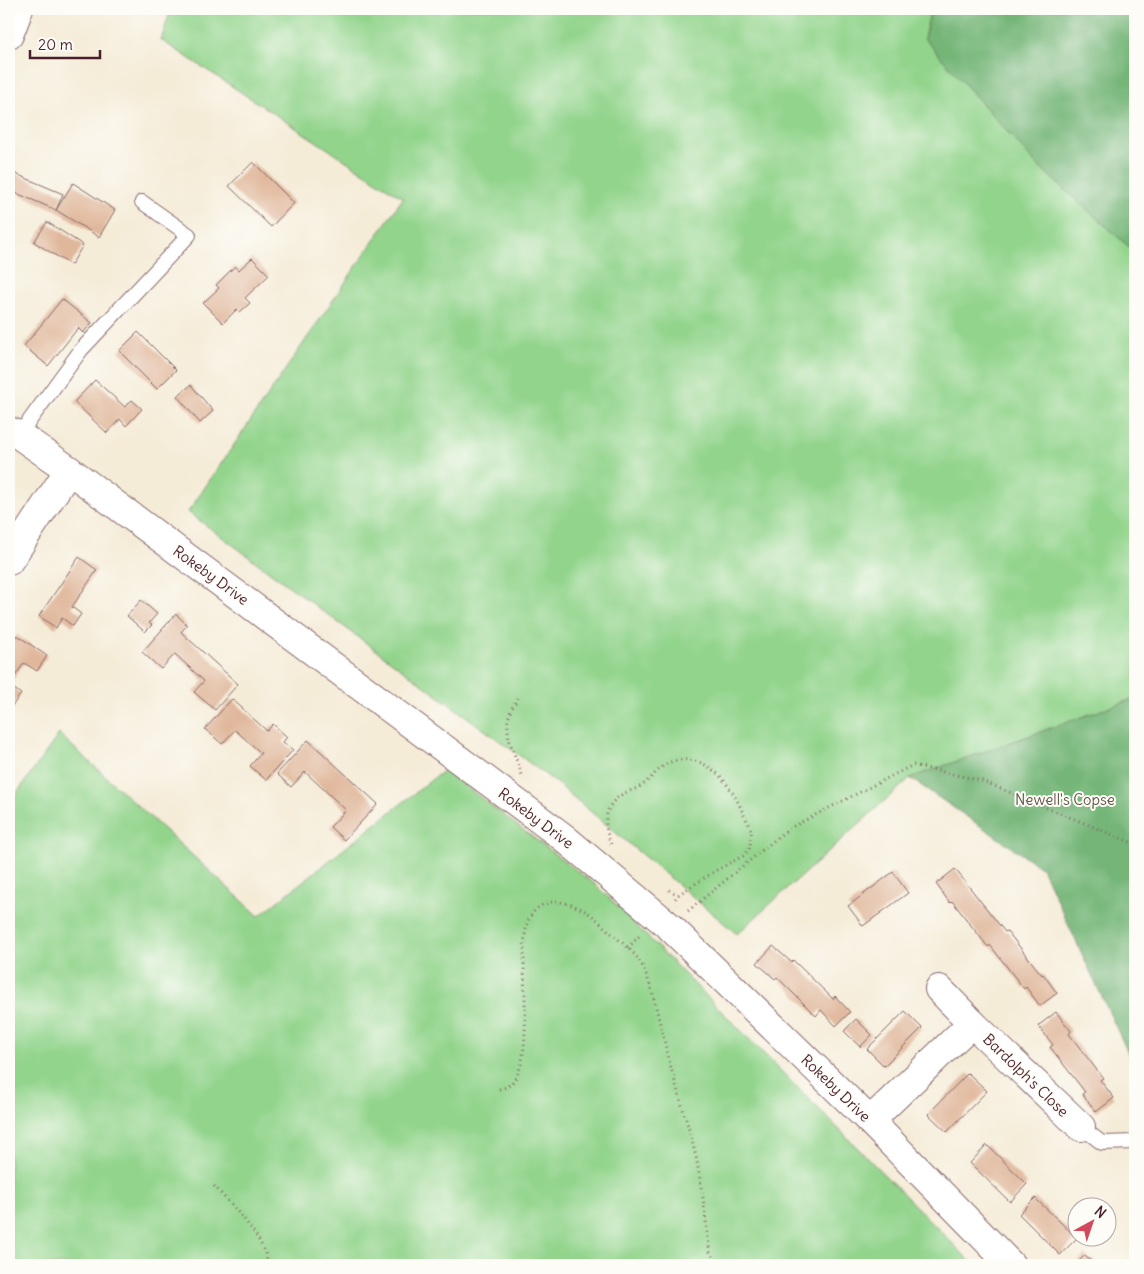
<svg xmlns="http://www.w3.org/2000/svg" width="1144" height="1274" viewBox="0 0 1144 1274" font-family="Delius,sans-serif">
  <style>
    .green { fill: #92d48c; stroke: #6e7a5c }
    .forest { fill: #75b678; stroke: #606a52 }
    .building { fill: #e0b79b }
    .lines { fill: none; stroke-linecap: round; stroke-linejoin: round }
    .service-casing { stroke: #866768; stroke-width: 16 }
    .minor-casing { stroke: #866768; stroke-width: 30 }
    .primary-casing { stroke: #866768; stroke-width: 30 }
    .path { stroke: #866768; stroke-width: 3; stroke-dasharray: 1 4; stroke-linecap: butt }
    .service { stroke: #fff; stroke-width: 14 }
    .minor { stroke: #fff; stroke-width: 28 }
    .primary { stroke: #fff; stroke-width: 28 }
    .labels { text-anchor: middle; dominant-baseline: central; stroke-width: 4; stroke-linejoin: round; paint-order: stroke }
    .street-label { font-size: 15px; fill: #4a1f2b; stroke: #fdfcf7 }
    .park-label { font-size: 15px; fill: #605548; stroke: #fdfcf7 }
  </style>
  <rect width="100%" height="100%" fill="#fdfcf7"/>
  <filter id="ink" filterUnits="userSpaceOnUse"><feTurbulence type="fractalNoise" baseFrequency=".02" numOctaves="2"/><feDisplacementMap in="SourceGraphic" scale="10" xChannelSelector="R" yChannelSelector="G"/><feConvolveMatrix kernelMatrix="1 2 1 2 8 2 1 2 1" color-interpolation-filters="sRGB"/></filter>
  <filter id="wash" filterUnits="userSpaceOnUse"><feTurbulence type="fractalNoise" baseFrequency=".0096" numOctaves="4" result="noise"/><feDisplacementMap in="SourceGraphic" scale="20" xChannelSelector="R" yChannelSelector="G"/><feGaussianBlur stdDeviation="1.12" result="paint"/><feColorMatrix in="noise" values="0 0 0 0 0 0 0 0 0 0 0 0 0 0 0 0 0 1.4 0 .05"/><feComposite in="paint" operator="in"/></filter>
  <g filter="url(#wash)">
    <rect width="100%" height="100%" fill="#f5ecd8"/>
    <!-- green -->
    <g class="green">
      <path d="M171 9H931L924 38 1036 164 1135 252V703L1130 700 910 778 737 934 554 781 188 512 403 198 161 40Z"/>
      <path d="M59 734 259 916 444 770 596 885 974 1265H9V804Z"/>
    </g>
    <!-- forest -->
    <g class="forest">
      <path d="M931 9H1135V252L1036 164 924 38Z"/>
      <path d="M1130 700 1135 703V1068L1042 868 910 778Z"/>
    </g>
    <g id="blocks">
      <!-- building -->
      <g class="building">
        <path d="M253 162 294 203 271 227 229 186Z"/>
        <path d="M9 171 63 194 56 210 9 190Z"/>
        <path d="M73 183 115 210 99 237 56 210Z"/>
        <path d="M47 222 83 245 71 265 34 242Z"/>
        <path d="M252 258 269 275 245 298 250 303 240 312 237 309 223 323 203 303 219 288 216 285 235 266 239 270Z"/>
        <path d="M62 299 92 323 83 333 78 328 48 366 24 346Z"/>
        <path d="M138 332 176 370 157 389 119 351Z"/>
        <path d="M95 380 125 407 132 400 142 409 126 426 120 419 107 433 74 402Z"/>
        <path d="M191 385 213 411 200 423 177 396Z"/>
        <path d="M79 557 97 570 72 607 81 614 73 626 62 618 56 628 39 616Z"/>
        <path d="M141 600 157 614 149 623 152 625 145 632 127 616Z"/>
        <path d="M176 614 187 625 181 632 238 684 215 710 194 692 204 681 175 654 161 669 142 652Z"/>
        <path d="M17 635 47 656 37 671 24 663 9 685V646Z"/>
        <path d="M9 685 21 694 10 709 9 708Z"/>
        <path d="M232 699 267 731 273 724 287 737 283 742 293 750 266 780 250 766 261 753 235 730 222 744 205 729Z"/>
        <path d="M308 740 378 804 344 840 330 827 346 810 305 772 291 787 277 774Z"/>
        <path d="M955 869 1005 932 1007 931 1042 975 1043 974 1057 993 1040 1006 1026 987 1024 989 990 945 988 947 952 901 950 903 936 884Z"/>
        <path d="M893 872 908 893 863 926 848 906Z"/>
        <path d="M773 946 791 962 793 960 833 999 835 996 850 1012 836 1026 821 1010 816 1016 777 977 775 979 757 963Z"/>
        <path d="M905 1011 922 1028 884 1066 867 1049Z"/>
        <path d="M1056 1012 1071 1031 1069 1034 1103 1078 1100 1080 1114 1098 1096 1112 1082 1094 1085 1092 1050 1047 1053 1045 1038 1026Z"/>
        <path d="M856 1019 872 1035 860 1047 844 1031Z"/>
        <path d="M968 1073 987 1091 947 1132 928 1114Z"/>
        <path d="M987 1145 1027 1184 1010 1202 970 1163Z"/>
        <path d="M1035 1198 1077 1238 1060 1255 1019 1214Z"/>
        <path d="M1085 1255 1096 1265H1075Z"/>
      </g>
    </g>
  </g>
  <g filter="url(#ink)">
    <use href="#blocks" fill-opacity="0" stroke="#866768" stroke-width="1"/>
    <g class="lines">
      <defs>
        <g id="service">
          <path d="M19 435 81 350 189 235 142 202"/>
          <path d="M1081 1127 1102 1143 1135 1142"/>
        </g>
        <g id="minor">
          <path d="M9 431 19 435 69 470 563 837 669 926 870 1121 1011 1265"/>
          <path d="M9 561 69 470"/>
          <path d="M939 989 972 1023 1081 1127"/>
          <path d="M870 1121 972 1023"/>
        </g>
        <path id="primary" d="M9 35 19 9"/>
      </defs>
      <!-- service casing -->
      <use href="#service" class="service-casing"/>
      <!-- minor casing -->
      <use href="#minor" class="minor-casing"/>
      <!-- primary casing -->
      <use href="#primary" class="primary-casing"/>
      <!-- path -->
      <g class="path">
        <path d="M518 698C514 704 511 710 509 716 504 737 516 756 522 775"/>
        <path d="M611 844C603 825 603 805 623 794 630 790 638 789 644 784 653 777 661 764 674 761 709 753 731 785 743 813 746 819 750 825 751 831 752 837 750 844 749 850L743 856 715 871 678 895 675 899"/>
        <path d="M669 890 678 895"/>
        <path d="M688 911 788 829 913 765 982 781 1135 844"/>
        <path d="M628 948 641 934"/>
        <path d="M499 1089C545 1084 513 951 529 919 542 893 572 901 591 915 598 920 604 927 611 933 619 940 629 948 636 956 643 965 647 976 651 987L671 1068 690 1133 697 1161 703 1198 710 1253 716 1261 724 1265H729"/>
        <path d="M214 1186C233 1207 264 1236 268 1265"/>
        <path d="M730 1265 743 1262"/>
      </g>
      <!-- service -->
      <use href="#service" class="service"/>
      <!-- minor -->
      <use href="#minor" class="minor"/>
      <!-- primary -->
      <use href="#primary" class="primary"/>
    </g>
  </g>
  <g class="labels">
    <!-- street labels -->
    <g class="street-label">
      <text transform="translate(211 575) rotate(36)">Rokeby Drive</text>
      <text transform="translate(536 818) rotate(37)">Rokeby Drive</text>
      <text transform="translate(1026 1075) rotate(44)">Bardolph's Close</text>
      <text transform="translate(836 1088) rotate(44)">Rokeby Drive</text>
    </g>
    <!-- park labels -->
    <g class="park-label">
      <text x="1065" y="799">Newell's Copse</text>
    </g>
  </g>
  <!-- margin -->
  <rect width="1144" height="1274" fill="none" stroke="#fdfcf7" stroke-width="30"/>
  <!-- north arrow -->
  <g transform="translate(1092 1222) rotate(40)"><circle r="24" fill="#fdfcf7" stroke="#b5a4a5"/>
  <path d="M0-4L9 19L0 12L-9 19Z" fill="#d1495b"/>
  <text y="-8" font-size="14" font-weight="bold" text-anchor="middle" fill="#4a1f2b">N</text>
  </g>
  <!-- scale -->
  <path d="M30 50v8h70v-8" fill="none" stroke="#4a1f2b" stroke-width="2.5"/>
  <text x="38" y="50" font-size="15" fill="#4a1f2b" stroke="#fdfcf7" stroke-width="4" paint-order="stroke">20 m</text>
</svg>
